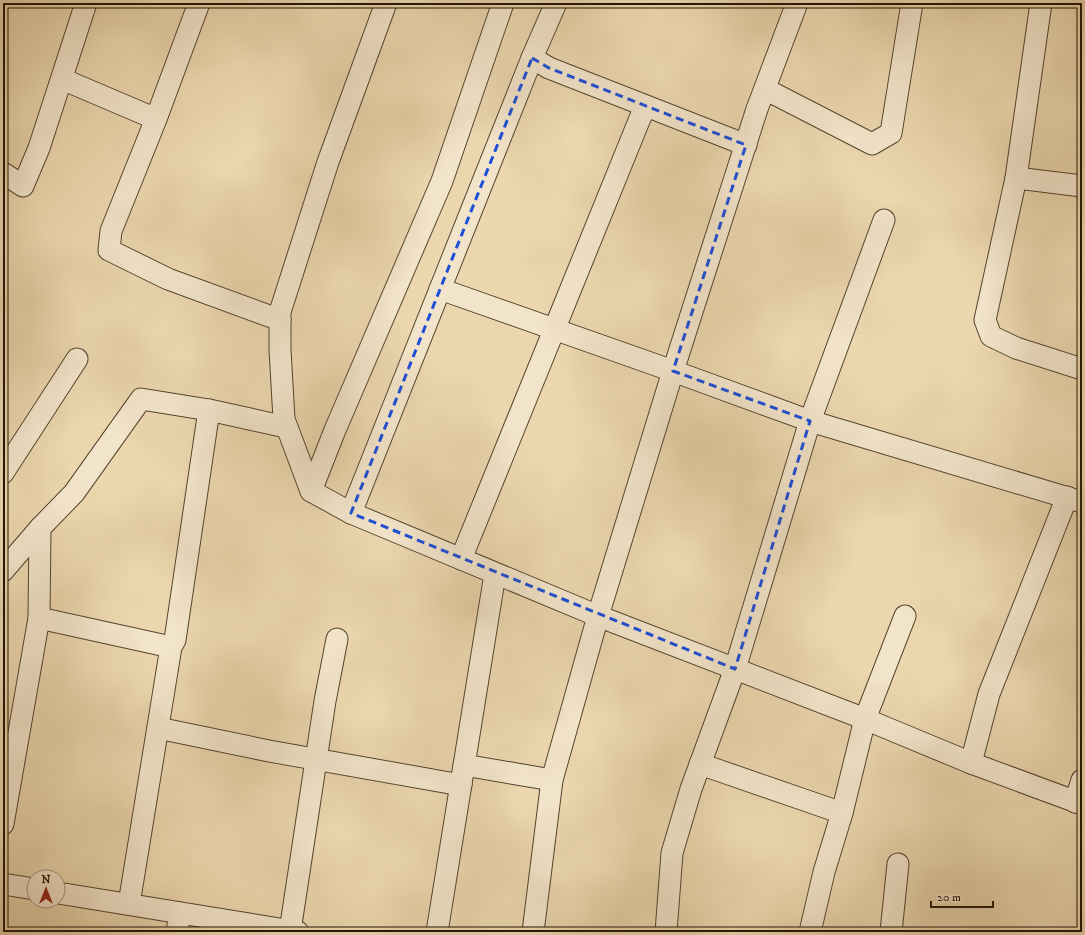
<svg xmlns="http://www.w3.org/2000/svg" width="1085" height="935" viewBox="0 0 1085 935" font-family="'IM FELL DW Pica',serif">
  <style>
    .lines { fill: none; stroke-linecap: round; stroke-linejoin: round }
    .minor-casing { stroke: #54442e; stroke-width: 23 }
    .minor { stroke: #f2e4ca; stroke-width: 21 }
    .marked { fill: none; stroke: #1d4ed8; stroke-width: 3; stroke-dasharray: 8 5; stroke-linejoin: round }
  </style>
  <rect width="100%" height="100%" fill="#ebd6ae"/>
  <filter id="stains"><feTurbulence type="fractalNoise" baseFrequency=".005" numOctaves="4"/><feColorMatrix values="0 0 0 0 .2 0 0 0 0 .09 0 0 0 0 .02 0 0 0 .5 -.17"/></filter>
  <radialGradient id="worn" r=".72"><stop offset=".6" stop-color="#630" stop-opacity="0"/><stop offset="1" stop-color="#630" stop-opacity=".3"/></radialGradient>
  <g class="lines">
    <defs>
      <g id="minor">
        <path d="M199 3 156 119 111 231 109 250 168 279 280 320"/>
        <path d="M386 3 328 162 280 312V350L284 419 311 491 351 513 598 616 865 719 971 763 1082 804"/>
        <path d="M556 3 532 58 549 68 746 145"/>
        <path d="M1041 3 1016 178 985 320 991 336 1016 348 1082 369"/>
        <path d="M62 79 156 119"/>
        <path d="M765 89 872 144 891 133 912 3"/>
        <path d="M3 173 23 186 39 148 86 3"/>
        <path d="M1016 178 1082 186"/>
        <path d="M440 289 673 371 810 421 1082 502"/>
        <path d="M3 473 77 359"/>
        <path d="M311 491 335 430 442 181 503 3"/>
        <path d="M351 513 532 58"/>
        <path d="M461 559 645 106"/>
        <path d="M3 571 40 528"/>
        <path d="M39 618 40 528 74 493 141 399 209 410"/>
        <path d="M171 647 175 640 209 410 286 427"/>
        <path d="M158 728 269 751 461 785"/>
        <path d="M971 763 989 694 1067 497"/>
        <path d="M700 764 842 813 865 719 905 616"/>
        <path d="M464 765 552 780"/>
        <path d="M1075 802 1082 780"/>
        <path d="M3 824 39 618 171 647 129 904"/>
        <path d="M3 884 34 889"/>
        <path d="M58 893 298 932"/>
        <path d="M290 931 325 701 337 639"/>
        <path d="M177 932 180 913"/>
        <path d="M437 932 495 574"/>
        <path d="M533 932 552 780 598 616 673 371 757 109 797 3"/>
        <path d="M666 932 672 853 691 789 735 669 810 421 884 220"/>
        <path d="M810 932 824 872 842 813"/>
        <path d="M891 932 898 864"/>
      </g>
    </defs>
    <!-- minor casing -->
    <use href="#minor" class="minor-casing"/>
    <!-- minor -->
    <use href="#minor" class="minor"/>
  </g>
  <!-- marked area -->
  <path class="marked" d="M532 58 549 68 746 145 673 371 810 421 735 669 351 513Z"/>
  <!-- margin -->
  <rect width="1085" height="935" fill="none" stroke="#ebd6ae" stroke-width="16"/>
  <rect x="4" y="4" width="1077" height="927" fill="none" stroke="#211404" stroke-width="2"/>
  <rect x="8" y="8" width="1069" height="919" fill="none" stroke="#211404"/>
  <!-- north arrow -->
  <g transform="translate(46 889)"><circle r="19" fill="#f2e4ca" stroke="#9e917b"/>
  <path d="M0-3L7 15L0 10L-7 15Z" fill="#8f2418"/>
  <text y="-6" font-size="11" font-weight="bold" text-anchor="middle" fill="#211404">N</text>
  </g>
  <!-- scale -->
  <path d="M931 901v6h62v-6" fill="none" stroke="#211404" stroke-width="2"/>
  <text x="937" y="901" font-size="12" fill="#211404" stroke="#f2e4ca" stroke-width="3" paint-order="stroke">20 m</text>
  <rect width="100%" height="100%" filter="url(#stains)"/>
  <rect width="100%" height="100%" fill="url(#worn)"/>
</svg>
